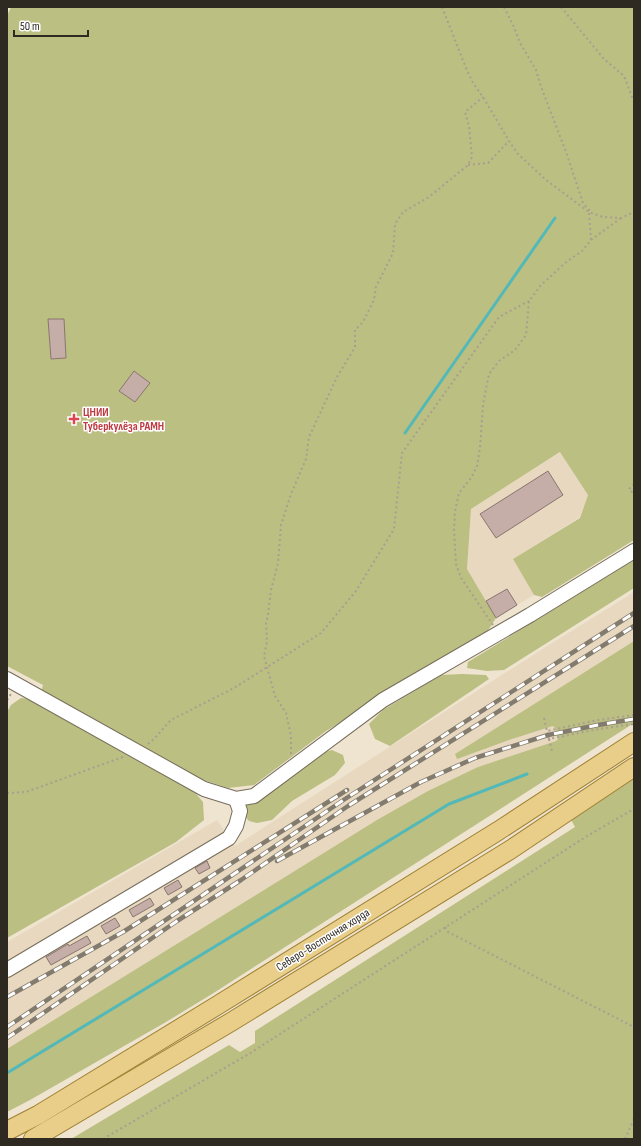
<svg xmlns="http://www.w3.org/2000/svg" width="641" height="1146" viewBox="0 0 641 1146" font-family="'Sofia Sans Condensed',sans-serif">
  <style>
    .built { fill: #e7d8bf }
    .green { fill: #bcbf82; fill-rule: evenodd }
    .lines { fill: none; stroke-linecap: round; stroke-linejoin: round }
    .stream { stroke: #52b8b8; stroke-width: 3 }
    .building { fill: #c5aea7; stroke: #8a756f }
    .minor-casing { stroke: #766d5b; stroke-width: 16 }
    .major-casing { stroke: #9e8032; stroke-width: 20 }
    .path { stroke: #a89f90; stroke-width: 2; stroke-dasharray: 2 3; stroke-linecap: butt }
    .minor { stroke: #fff; stroke-width: 14 }
    .major { stroke: #e9ce89; stroke-width: 18 }
    .rail-casing { stroke: #837c6e; stroke-width: 4.5 }
    .rail { stroke: #fff; stroke-width: 3; stroke-dasharray: 9; stroke-linecap: butt }
    .health-dot { fill: #e0444e; stroke: #fff; stroke-width: 1.5 }
    .labels { text-anchor: middle; dominant-baseline: central; stroke-width: 3; stroke-linejoin: round; paint-order: stroke }
    .health-label { font-size: 12px; font-weight: bold; fill: #be3a42; stroke: #fff; text-anchor: start }
    .street-label { font-size: 12px; fill: #2e2a22; stroke: #fff }
  </style>
  <rect width="100%" height="100%" fill="#efe4d0"/>
  <!-- built -->
  <g class="built">
    <path d="M561 452 588 495 580 517 513 559 534 595 496 618 467 569 471 509Z"/>
    <path d="M634 592V641L455 754 509 740 553 726 555 727 558 739 556 741 478 767 7 1060V942L217 820 235 846 541 650Z"/>
  </g>
  <!-- green -->
  <g class="green">
    <path d="M11 7H634V540L542 597 534 595 513 559 580 518 588 495 560 452 471 509 467 569 496 618 487 632 326 731 254 785 228 788 200 779 192 789 203 802 204 820 176 842 7 938V712L11 705 21 698 39 700 43 685 7 666V16ZM63 319 66 358 51 359 48 320Z"/>
    <path d="M634 560V588L504 670 487 671 467 668 468 662Z"/>
    <path d="M634 641V723L212 994 166 1022 30 1100 7 1112V1049L377 820 428 791 478 767 556 741 558 739 555 728 553 726 509 740 457 759 455 754Z"/>
    <path d="M462 674 486 675 489 679 390 746 375 739 369 724 383 710 441 675Z"/>
    <path d="M332 750 343 755 345 763 335 775 292 801 272 820 257 823 249 821 243 814 246 804 278 787 321 753Z"/>
    <path d="M634 778V1139H71L229 1045 240 1052 255 1043V1031L575 827 570 818Z"/>
  </g>
  <g class="lines">
    <!-- stream -->
    <g class="stream">
      <path d="M405 433 555 218"/>
      <path d="M7 1073 449 804 527 774"/>
    </g>
  </g>
  <!-- building -->
  <g class="building">
    <path d="M48 319H64L66 358 51 359Z"/>
    <path d="M134 371 150 383 135 402 119 391Z"/>
    <path d="M548 471 563 495 496 538 480 514Z"/>
    <path d="M507 589 517 605 496 618 486 601Z"/>
    <path d="M207 861 210 868 199 874 195 868Z"/>
    <path d="M178 880 182 887 168 895 164 888Z"/>
    <path d="M150 898 154 905 133 917 129 910Z"/>
    <path d="M115 918 120 926 106 934 101 926Z"/>
    <path d="M87 936 91 943 51 965 46 957 68 944 69 946Z"/>
  </g>
  <g class="lines">
    <defs>
      <g id="minor">
        <path d="M7 679 204 789 236 799 254 796 383 700 530 615 634 551"/>
        <path d="M7 970 229 838 236 826 240 811 236 799"/>
      </g>
      <g id="major">
        <path d="M7 1131 38 1115 218 1005 498 831 634 742"/>
        <path d="M33 1139 231 1022 510 850 634 767"/>
      </g>
    </defs>
    <!-- minor casing -->
    <use href="#minor" class="minor-casing"/>
    <!-- major casing -->
    <use href="#major" class="major-casing"/>
    <!-- path -->
    <g class="path">
      <path d="M442 7 466 68 473 83 483 97 509 141 518 154 546 180 589 212 603 217 621 218 634 212"/>
      <path d="M504 7 514 27 520 43 536 70 540 84 566 152 583 203 590 211"/>
      <path d="M561 7 604 59 624 76 632 97 634 99"/>
      <path d="M468 165 488 163 509 141"/>
      <path d="M591 240 621 218"/>
      <path d="M634 484 629 489 634 494"/>
      <path d="M493 625 461 578 456 564 454 530 455 511 459 493 471 478 477 466 480 448 483 405 486 389 489 374 499 361 515 350 526 335 529 301 541 285 552 275 565 263 582 251 591 240 589 212"/>
      <path d="M7 700 11 694"/>
      <path d="M634 715 598 720 547 731 549 739 599 729 634 724"/>
      <path d="M544 718 547 731"/>
      <path d="M549 739 552 751"/>
      <path d="M148 744 154 739 171 720 234 688 321 633 356 591 394 529 402 453 499 317 529 301"/>
      <path d="M291 754V736L286 713 275 696 264 656 267 642 266 623 268 615 271 590 278 563 281 525 291 494 306 459 309 437 337 377 355 347V330L363 322 374 300 376 287 393 253 395 224 403 212 429 197 468 165 472 157 469 126 465 112 483 97"/>
      <path d="M7 793 26 792 123 757"/>
      <path d="M445 927 448 932 634 1027"/>
      <path d="M103 1139 252 1052 587 836 634 809"/>
      <path d="M625 1139 634 1119"/>
    </g>
    <!-- minor -->
    <use href="#minor" class="minor"/>
    <!-- major -->
    <use href="#major" class="major"/>
    <defs>
      <g id="rail">
        <path d="M277 861 421 782 475 758 548 735 598 725 634 719"/>
        <path d="M7 997 123 932 347 790"/>
        <path d="M7 1027 345 799 634 613"/>
        <path d="M7 1038 177 921 241 880 348 806 634 626"/>
      </g>
    </defs>
    <!-- rail casing -->
    <use href="#rail" class="rail-casing"/>
    <!-- rail -->
    <use href="#rail" class="rail"/>
  </g>
  <!-- markers -->
  <path class="health-dot" d="M72 413h4v4h4v4h-4v4h-4v-4h-4v-4h4z"/>
  <g class="labels">
    <!-- health labels -->
    <g class="health-label">
      <text x="83" y="412">ЦНИИ<tspan x="83" dy="14">Туберкулёза РАМН</tspan></text>
    </g>
    <!-- street labels -->
    <g class="street-label">
      <text transform="translate(323 940) rotate(-32)">Северо-Восточная хорда</text>
    </g>
  </g>
  <!-- border -->
  <rect width="641" height="1146" fill="none" stroke="#2e2a22" stroke-width="16"/>
  <!-- scale -->
  <path d="M14 30v6h74v-6" fill="none" stroke="#2e2a22" stroke-width="2"/>
  <text x="20" y="30" font-size="12" fill="#2e2a22" stroke="#ffffff" stroke-width="3" paint-order="stroke">50 m</text>
</svg>
